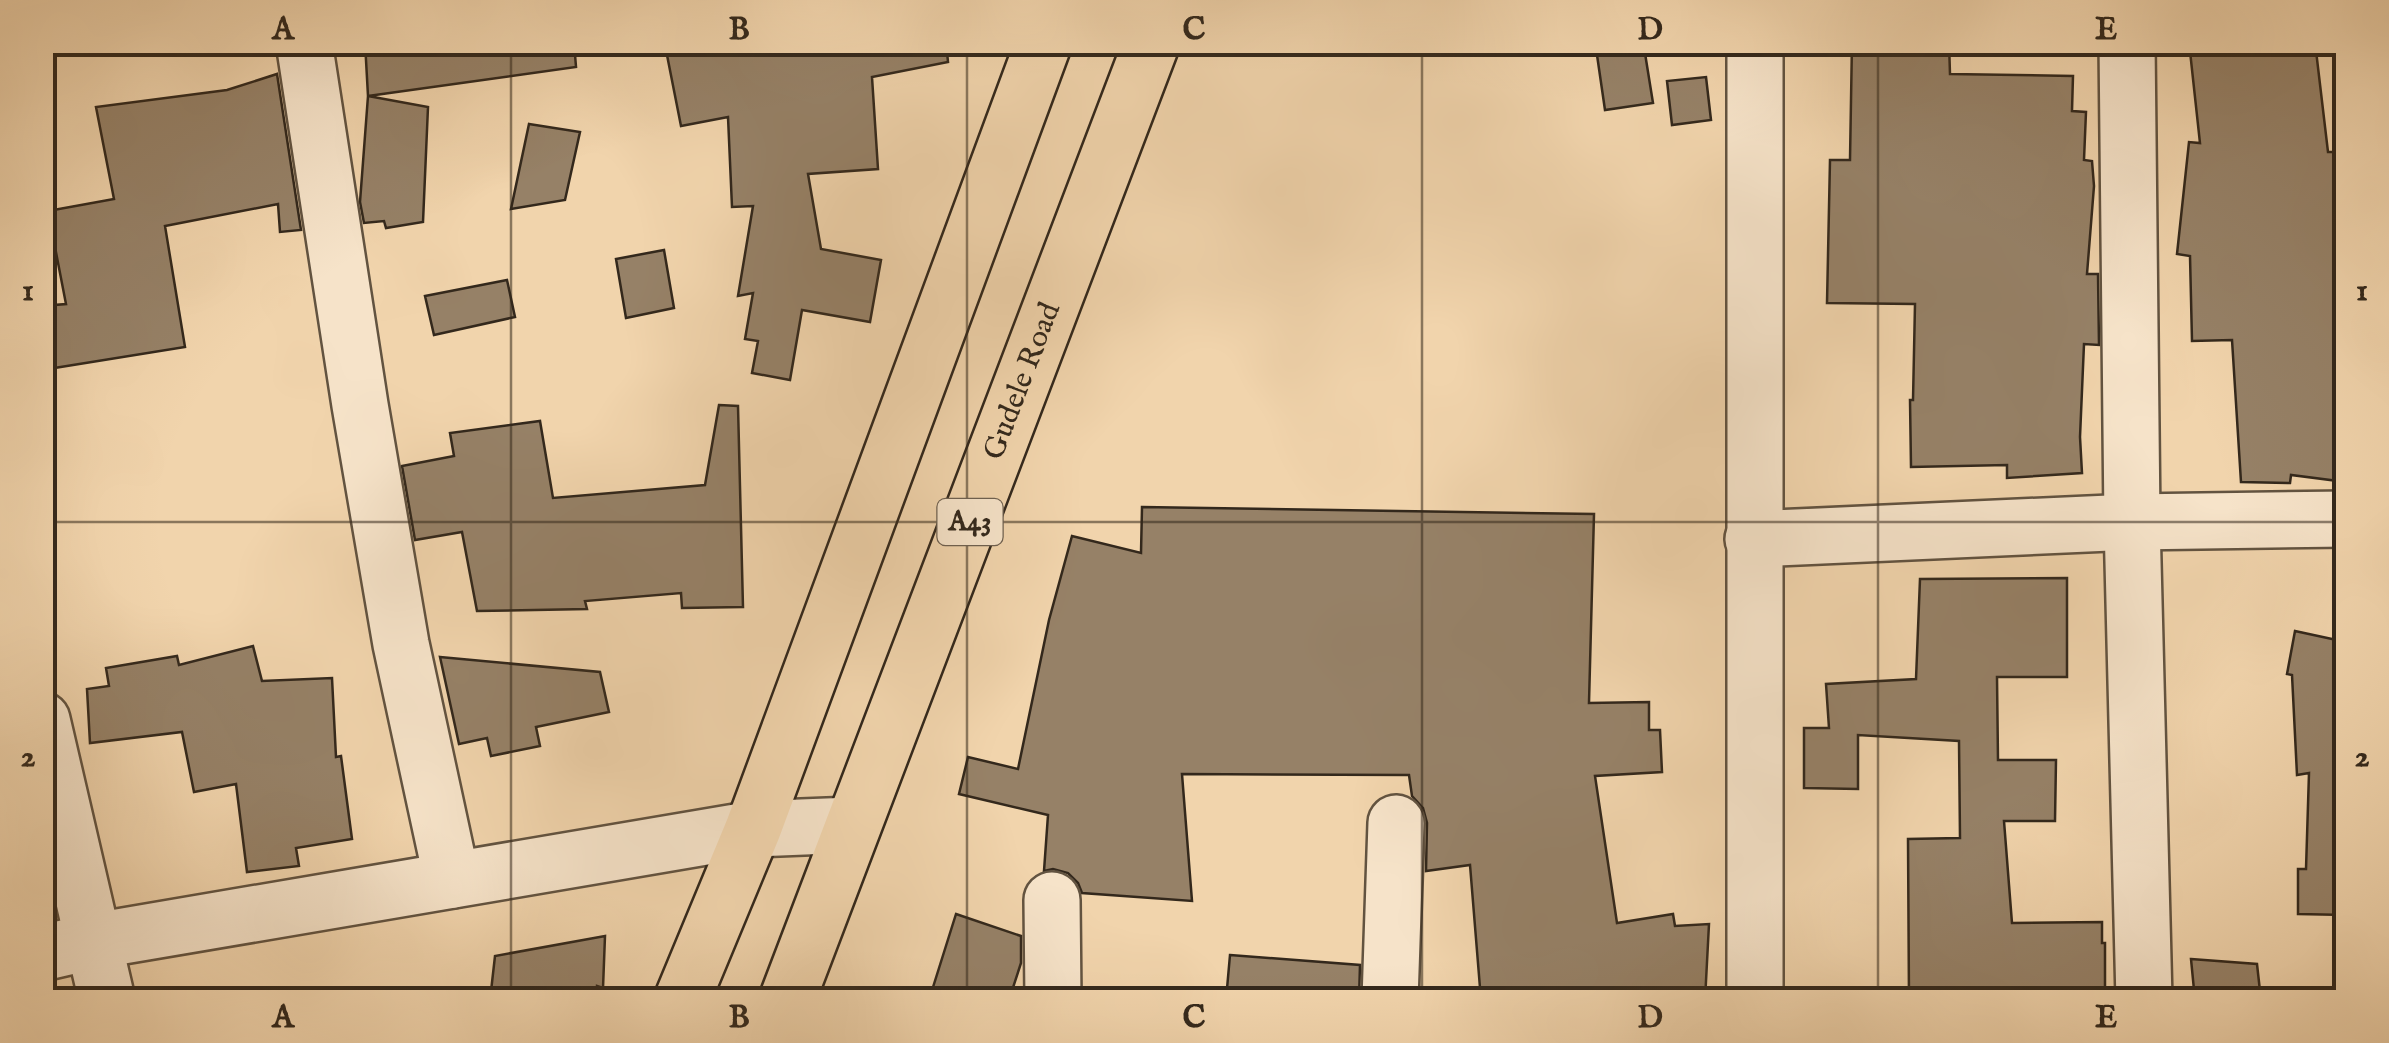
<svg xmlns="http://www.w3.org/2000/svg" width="2389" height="1043" viewBox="0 0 2389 1043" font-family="'IM FELL English',serif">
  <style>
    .building { fill: #968167; stroke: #33281c; stroke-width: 2.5 }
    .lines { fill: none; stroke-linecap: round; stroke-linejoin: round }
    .minor-casing { stroke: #625340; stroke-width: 60 }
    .highway-casing { stroke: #33281c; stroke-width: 60 }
    .minor { stroke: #f6e3c9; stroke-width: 55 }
    .highway { stroke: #f1d4ac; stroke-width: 55 }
    .grid { fill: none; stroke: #33281c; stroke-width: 2.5; stroke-opacity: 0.55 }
    .labels { text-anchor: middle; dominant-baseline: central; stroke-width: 8; stroke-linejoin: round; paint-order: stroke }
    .shield { fill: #f6e3c9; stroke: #6e6050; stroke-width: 2.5 }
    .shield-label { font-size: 28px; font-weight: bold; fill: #33281c }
    .street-label { font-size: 30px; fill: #33281c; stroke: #f6e3c9 }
    .neatline { fill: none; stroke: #33281c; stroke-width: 4 }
    .grid-label { font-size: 32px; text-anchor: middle; font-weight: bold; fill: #33281c }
  </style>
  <rect width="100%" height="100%" fill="#f1d4ac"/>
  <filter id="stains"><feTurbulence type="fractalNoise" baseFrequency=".002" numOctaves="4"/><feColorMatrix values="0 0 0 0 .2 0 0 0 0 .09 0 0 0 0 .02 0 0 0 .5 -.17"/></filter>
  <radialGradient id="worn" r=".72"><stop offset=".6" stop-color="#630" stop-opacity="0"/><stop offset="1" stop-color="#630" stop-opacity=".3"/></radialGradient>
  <!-- building -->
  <g class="building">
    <path d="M365 42H574L576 67 368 96 428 107 423 222 386 228 384 221 364 223 360 202 368 96Z"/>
    <path d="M709 42H946L948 62 872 77 878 169 808 174 821 249 881 260 870 322 802 310 790 380 752 373 758 341 745 339 753 293 738 296 753 206 732 207 728 117 681 126 666 50Z"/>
    <path d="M1852 42H1949L1950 74 2073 76 2072 111 2086 112 2084 160 2092 161 2094 186 2087 274H2098L2099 345 2084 344 2080 437 2082 473 2007 478V465L1911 467 1910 400H1913L1915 304 1827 303 1830 160H1850Z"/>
    <path d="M2189 42H2315L2328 152H2346V482L2291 475 2290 483 2241 482 2232 340 2192 341 2190 256 2177 254 2189 142 2200 143Z"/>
    <path d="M1644 47 1653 103 1605 110 1597 55Z"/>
    <path d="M277 74 301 230 280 232 278 204 165 226 185 347 42 370V306L66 304 48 211 114 199 96 107 227 90Z"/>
    <path d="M1706 77 1711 120 1672 125 1667 81Z"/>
    <path d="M529 124 580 132 565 200 511 209Z"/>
    <path d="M664 250 674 308 626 318 616 259Z"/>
    <path d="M507 280 515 317 434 335 425 296Z"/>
    <path d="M719 405 738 406 743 607 682 608 681 593 585 601 587 609 477 611 462 532 415 540 402 466 454 456 450 433 540 421 553 498 705 485Z"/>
    <path d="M1142 507 1594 514 1589 703 1649 702V730H1660L1662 772 1595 776 1617 923 1673 914 1675 926 1709 924 1705 1000H1481L1470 865 1426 871 1427 823 1423 808 1412 796 1409 775 1182 774 1192 901 1082 893 1078 883 1068 873 1053 869 1044 871 1048 815 959 794 968 757 1018 769 1049 620 1072 536 1141 553Z"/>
    <path d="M2067 578V677H1997L1998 760H2056L2055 821H2004L2012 923 2102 922V943H2105V1000H1909L1908 839 1960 838 1959 741 1858 735V789L1804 788V728H1829L1826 684 1916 679 1920 579Z"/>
    <path d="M2295 631 2346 642V915L2298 914V869H2306L2309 773 2297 775 2292 675 2287 674Z"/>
    <path d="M253 646 262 681 332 678 336 757 341 756 352 839 296 848 299 866 247 872 236 784 194 792 182 732 90 743 87 689 109 686 106 668 177 656 179 665Z"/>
    <path d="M440 657 600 672 609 712 536 727 540 746 491 756 487 738 459 744Z"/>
    <path d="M956 914 1021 936V963L1009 1000H929Z"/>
    <path d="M605 936 603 988 597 986 596 1000H490L495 956Z"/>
    <path d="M1230 955 1360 965 1359 1000H1226Z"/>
    <path d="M2191 959 2257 964 2261 1000H2195Z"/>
  </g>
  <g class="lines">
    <defs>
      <g id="minor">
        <path d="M304 42 360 405 401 644 452 880"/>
        <path d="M2127 42 2132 522 2144 1000"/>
        <path d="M1753 539 2132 522 2346 519"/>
        <path d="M42 720 107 1000"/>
        <path d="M1052 900 1053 1000"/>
        <path d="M42 953 94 941 753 829 853 825"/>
        <path d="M1390 1000 1396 823"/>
        <path d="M1755 1000V42"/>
      </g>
      <g id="highway">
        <path d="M682 1000 753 829 1044 42"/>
        <path id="s1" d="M787 1000 1152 42"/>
      </g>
    </defs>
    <!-- minor casing -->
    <use href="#minor" class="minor-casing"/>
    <!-- highway casing -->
    <use href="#highway" class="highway-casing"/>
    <!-- minor -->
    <use href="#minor" class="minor"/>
    <!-- highway -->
    <use href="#highway" class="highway"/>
  </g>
  <!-- grid -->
  <path class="grid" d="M511 42V1000M967 42V1000M1422 42V1000M1878 42V1000M42 522H2346"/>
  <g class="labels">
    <!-- shield labels -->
    <rect class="shield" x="937.5" y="499" width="65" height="46" rx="8"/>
    <g class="shield-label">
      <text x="970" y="522">A43</text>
    </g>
    <!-- street labels -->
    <g class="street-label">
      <text stroke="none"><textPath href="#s1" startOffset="662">Gudele Road</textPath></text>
    </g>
  </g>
  <!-- margin -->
  <rect width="2389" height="1043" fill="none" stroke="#f1d4ac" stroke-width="110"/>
  <rect x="55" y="55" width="2279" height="933" class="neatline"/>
  <g class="grid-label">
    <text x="283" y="39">A</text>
    <text x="739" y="39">B</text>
    <text x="1194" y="39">C</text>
    <text x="1650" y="39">D</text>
    <text x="2106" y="39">E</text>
    <text x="28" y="300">1</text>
    <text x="2362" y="300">1</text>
    <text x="28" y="766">2</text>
    <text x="2362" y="766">2</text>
    <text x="283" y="1027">A</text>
    <text x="739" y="1027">B</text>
    <text x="1194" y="1027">C</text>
    <text x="1650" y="1027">D</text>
    <text x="2106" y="1027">E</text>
  </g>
  <rect width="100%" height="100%" filter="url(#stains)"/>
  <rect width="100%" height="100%" fill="url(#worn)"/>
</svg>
